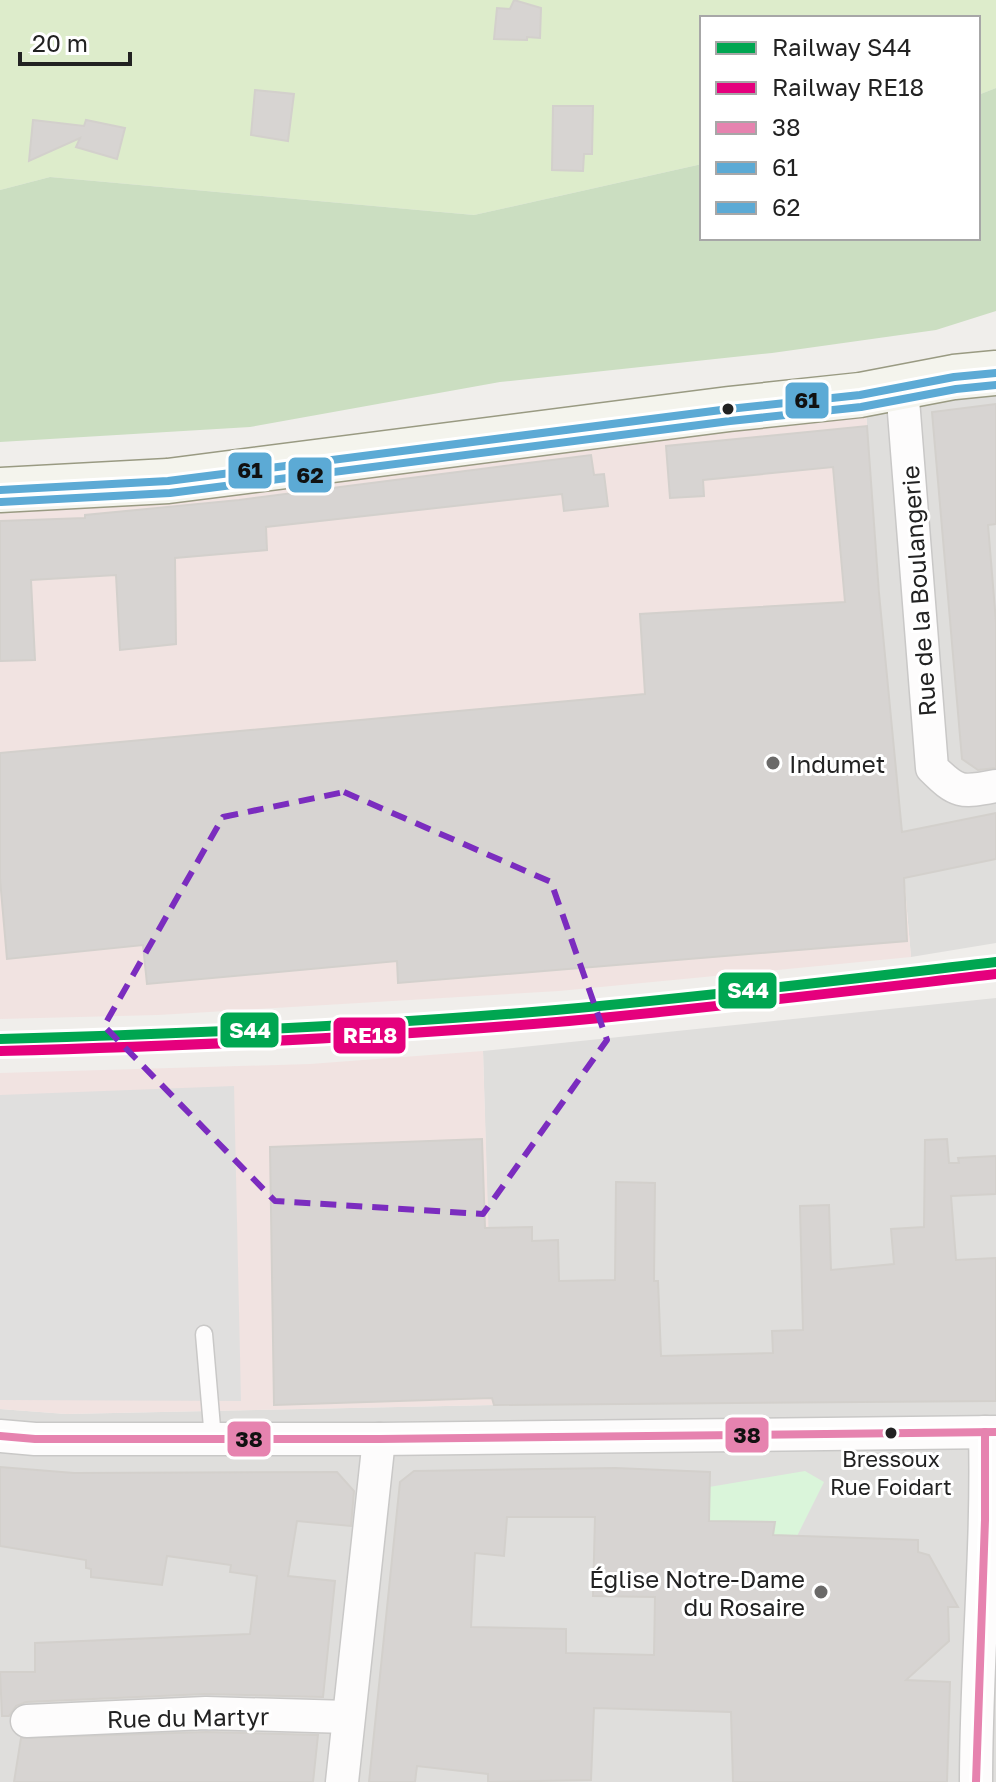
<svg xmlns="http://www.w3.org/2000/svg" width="996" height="1782" viewBox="0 0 996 1782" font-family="'Golos Text',sans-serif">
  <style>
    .residential { fill: #dfdedc }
    .commercial { fill: #f1e3e1 }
    .grass { fill: #ddeccb }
    .forest { fill: #cbdec1 }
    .park { fill: #daf5da }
    .parking { fill: #e0dfde }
    .building { fill: #d7d4d2; stroke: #d3d0cc; stroke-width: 2; fill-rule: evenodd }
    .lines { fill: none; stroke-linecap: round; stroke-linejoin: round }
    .service-casing { stroke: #c9c8c7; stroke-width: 19 }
    .minor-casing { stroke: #c9c8c7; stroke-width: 35 }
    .secondary-casing { stroke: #999a82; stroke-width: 47 }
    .service { stroke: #fdfcfc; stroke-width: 16 }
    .minor { stroke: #fdfcfc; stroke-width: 32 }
    .secondary { stroke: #f4f4ed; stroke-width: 44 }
    .bus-1-casing { stroke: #fff; stroke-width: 14 }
    .bus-2-casing { stroke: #fff; stroke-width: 14 }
    .bus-3-casing { stroke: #fff; stroke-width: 14 }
    .bus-1 { stroke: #e683af; stroke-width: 8 }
    .bus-2 { stroke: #5caad5; stroke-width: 8 }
    .bus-3 { stroke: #5caad5; stroke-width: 8 }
    .rail-1-casing { stroke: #fff; stroke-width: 16 }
    .rail-2-casing { stroke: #fff; stroke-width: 16 }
    .rail-1 { stroke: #00a651; stroke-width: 10 }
    .rail-2 { stroke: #e5007d; stroke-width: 10 }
    .marked { fill: none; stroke: #7b2cbf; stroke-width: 6; stroke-dasharray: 16 10; stroke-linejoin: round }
    .bus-dot { fill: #222; stroke: #fff; stroke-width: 3 }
    .poi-dot { fill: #6a6968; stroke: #fff; stroke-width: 3 }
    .labels { text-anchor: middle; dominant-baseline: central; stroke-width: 6; stroke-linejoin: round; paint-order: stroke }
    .bus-label { font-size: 22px; fill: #222; stroke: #fff }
    .street-label { font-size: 24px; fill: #222; stroke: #fff }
    .poi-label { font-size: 24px; fill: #222; stroke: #fff; text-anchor: start }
    .line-badge { stroke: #fff; stroke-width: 3 }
    .badge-label { font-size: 22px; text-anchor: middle; font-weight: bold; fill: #fff }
    .pale-badge-label { font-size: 22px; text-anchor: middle; font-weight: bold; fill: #111 }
  </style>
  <rect width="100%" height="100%" fill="#f0eeeb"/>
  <!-- residential -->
  <g class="residential">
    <path d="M996 392V943L911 957 880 600 866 411Z"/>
    <path d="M996 998V1782H0V1409L66 1414 493 1405 483 1051Z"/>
  </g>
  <!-- commercial -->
  <g class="commercial">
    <path d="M866 411 880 600 911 957 559 991 158 1015 0 1019V509Z"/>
    <path d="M483 1051 494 1405 66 1414 0 1409V1073L310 1064Z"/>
  </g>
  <!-- grass -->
  <path class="grass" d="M0 0H996V88L978 95V18H702V164L474 215 50 177 0 190Z"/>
  <!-- forest -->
  <path class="forest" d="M996 88V311L936 330 772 353 500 382 250 427 0 442V190L50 177 474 215 702 164V238H978V95Z"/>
  <!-- park -->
  <path class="park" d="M805 1471 824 1482 797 1536H773L775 1522 709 1521V1487Z"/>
  <!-- parking -->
  <path class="parking" d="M234 1086 241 1401 0 1400V1095Z"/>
  <!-- building -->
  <g class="building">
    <path d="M514 0 541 8 540 38 527 37V40L494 39 497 8 510 9Z"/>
    <path d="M255 90 294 94 288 141 251 135Z"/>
    <path d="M553 106H593L592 154H584L583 171 552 170Z"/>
    <path d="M33 120 84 126 86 120 125 128 117 159 76 147 80 138 29 161Z"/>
    <path d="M996 404V524L988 525 996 622V768L978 770 962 759 932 412Z"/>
    <path d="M867 426 879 593 902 832 996 813V859L904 878 907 941 398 983 397 961 147 984 143 945 7 959 0 879V753L645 694 640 614 845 602 833 467 703 480 704 496 670 498 666 446Z"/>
    <path d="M591 455 594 475 604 474 608 506 564 511 562 494 266 527 267 550 175 558 176 644 120 650 116 575 31 580 35 660 0 661V521L85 518V515L239 500Z"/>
    <path d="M482 1139 485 1228 532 1227V1241L558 1240 559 1281 615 1280 616 1182 655 1183 654 1281H658L661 1356 773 1353 772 1331 803 1330 800 1206 829 1205 831 1270 894 1264 891 1229 924 1227 925 1140 947 1139 949 1163H959L958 1158 996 1156V1194L951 1196 956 1260 996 1258V1401L494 1405 492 1398 274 1405 270 1147Z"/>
    <path d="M0 1467 74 1473 337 1472 354 1491 351 1526 297 1521 288 1576 335 1581 323 1697 205 1694 26 1702 16 1706 9 1716H2L0 1672H35V1643L250 1634 257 1576 230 1572 231 1565 167 1556 162 1585 91 1577V1569L86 1568V1560L0 1546Z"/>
    <path d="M615 1468 710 1472 709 1521 775 1522 773 1535 918 1540V1552L929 1555 958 1607H948L949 1641 906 1680 950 1682 947 1782H733L731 1712 594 1708 591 1780 488 1782V1774L417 1766 415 1782H369L400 1482 414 1471ZM507 1517H595L593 1596 655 1597 654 1655 566 1653V1629L471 1627 475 1553 504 1556Z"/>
    <path d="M206 1732 318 1735 313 1782H14L21 1738Z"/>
  </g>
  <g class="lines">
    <defs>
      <path id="service" d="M204 1334 213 1439"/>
      <g id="minor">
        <path d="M902 387 932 768C957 793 961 793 996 786"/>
        <path d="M0 1436 35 1439H379L996 1432"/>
        <path d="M27 1721 206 1713 348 1717"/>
        <path d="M342 1782 379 1439"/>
        <path d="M976 1782C976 1665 988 1549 985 1432"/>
      </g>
      <path id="secondary" d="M0 490 168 481 729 409 860 395 954 377 996 373"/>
    </defs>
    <!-- service casing -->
    <use href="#service" class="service-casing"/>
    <!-- minor casing -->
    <use href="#minor" class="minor-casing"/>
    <!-- secondary casing -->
    <use href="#secondary" class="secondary-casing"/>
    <!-- service -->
    <use href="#service" class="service"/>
    <!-- minor -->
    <use href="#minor" class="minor"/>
    <!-- secondary -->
    <use href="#secondary" class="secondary"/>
    <defs>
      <g id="bus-1">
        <path d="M0 1436 35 1439H379L996 1432"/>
        <path d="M976 1782 985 1520V1432"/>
      </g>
      <path id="bus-2" d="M0 490 168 481 729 409 860 395 954 377 996 373"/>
      <path id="bus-3" d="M1 502 170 493 730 421 861 407 956 389 996 385"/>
    </defs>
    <!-- bus-1 casing -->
    <use href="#bus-1" class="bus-1-casing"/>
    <!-- bus-2 casing -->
    <use href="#bus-2" class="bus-2-casing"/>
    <!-- bus-3 casing -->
    <use href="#bus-3" class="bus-3-casing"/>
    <!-- bus-1 -->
    <use href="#bus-1" class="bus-1"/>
    <!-- bus-2 -->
    <use href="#bus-2" class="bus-2"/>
    <!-- bus-3 -->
    <use href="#bus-3" class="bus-3"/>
    <defs>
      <path id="rail-1" d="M0 1039C186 1034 371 1026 556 1010 703 997 850 979 996 962"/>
      <path id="rail-2" d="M0 1051C186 1046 372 1038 557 1022 703 1009 850 991 996 974"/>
    </defs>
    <!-- rail-1 casing -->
    <use href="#rail-1" class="rail-1-casing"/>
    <!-- rail-2 casing -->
    <use href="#rail-2" class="rail-2-casing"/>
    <!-- rail-1 -->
    <use href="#rail-1" class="rail-1"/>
    <!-- rail-2 -->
    <use href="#rail-2" class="rail-2"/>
  </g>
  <!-- marked area -->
  <path class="marked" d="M344 792 551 882 607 1040 483 1214 275 1201 104 1026 223 817Z"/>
  <!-- markers -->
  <g class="bus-dot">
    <circle cx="728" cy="409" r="7"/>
    <circle cx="891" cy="1433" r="7"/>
  </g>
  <g class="poi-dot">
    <circle cx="773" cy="763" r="8"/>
    <circle cx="821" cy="1592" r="8"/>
  </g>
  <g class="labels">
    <!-- bus labels -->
    <g class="bus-label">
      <text x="891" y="1458">Bressoux<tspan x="891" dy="28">Rue Foidart</tspan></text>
    </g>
    <!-- street labels -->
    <g class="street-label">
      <text transform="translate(918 591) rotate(-94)">Rue de la Boulangerie</text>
      <text transform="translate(188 1717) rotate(-1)">Rue du Martyr</text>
    </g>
    <!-- poi labels -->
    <g class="poi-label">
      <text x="789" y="763">Indumet</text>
      <text x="805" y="1578" text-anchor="end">Église Notre-Dame<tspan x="805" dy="28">du Rosaire</tspan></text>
    </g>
  </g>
  <g class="line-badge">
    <rect x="784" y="381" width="46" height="39" rx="8" fill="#5caad5"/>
    <rect x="227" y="451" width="46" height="39" rx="8" fill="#5caad5"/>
    <rect x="287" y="456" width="46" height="38" rx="8" fill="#5caad5"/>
    <rect x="717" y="971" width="61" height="39" rx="8" fill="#00a651"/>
    <rect x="219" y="1011" width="61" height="38" rx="8" fill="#00a651"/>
    <rect x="332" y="1016" width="75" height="39" rx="8" fill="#e5007d"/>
    <rect x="724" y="1416" width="46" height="38" rx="8" fill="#e683af"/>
    <rect x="226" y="1420" width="46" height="38" rx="8" fill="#e683af"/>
  </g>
  <g class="badge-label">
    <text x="748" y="998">S44</text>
    <text x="250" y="1038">S44</text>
    <text x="370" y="1043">RE18</text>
  </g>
  <g class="pale-badge-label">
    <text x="807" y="408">61</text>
    <text x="250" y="478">61</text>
    <text x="310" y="483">62</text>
    <text x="747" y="1443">38</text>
    <text x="249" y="1447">38</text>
  </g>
  <!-- legend -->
  <rect x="700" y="16" width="280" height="224" fill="#ffffff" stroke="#a7a7a7" stroke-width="2"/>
  <rect x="716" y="42" width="40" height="12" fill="#00a651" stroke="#a7a7a7" stroke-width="2"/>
  <text x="772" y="56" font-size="24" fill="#222222">Railway S44</text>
  <rect x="716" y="82" width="40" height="12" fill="#e5007d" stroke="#a7a7a7" stroke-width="2"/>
  <text x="772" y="96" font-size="24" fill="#222222">Railway RE18</text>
  <rect x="716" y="122" width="40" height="12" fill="#e683af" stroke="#a7a7a7" stroke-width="2"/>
  <text x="772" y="136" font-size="24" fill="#222222">38</text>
  <rect x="716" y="162" width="40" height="12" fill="#5caad5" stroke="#a7a7a7" stroke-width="2"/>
  <text x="772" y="176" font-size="24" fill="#222222">61</text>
  <rect x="716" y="202" width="40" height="12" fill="#5caad5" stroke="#a7a7a7" stroke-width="2"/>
  <text x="772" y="216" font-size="24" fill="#222222">62</text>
  <!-- scale -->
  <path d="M20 52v12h110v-12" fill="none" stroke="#222222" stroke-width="4"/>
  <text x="32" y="52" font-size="24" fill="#222222" stroke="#ffffff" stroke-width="6" paint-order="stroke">20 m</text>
</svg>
